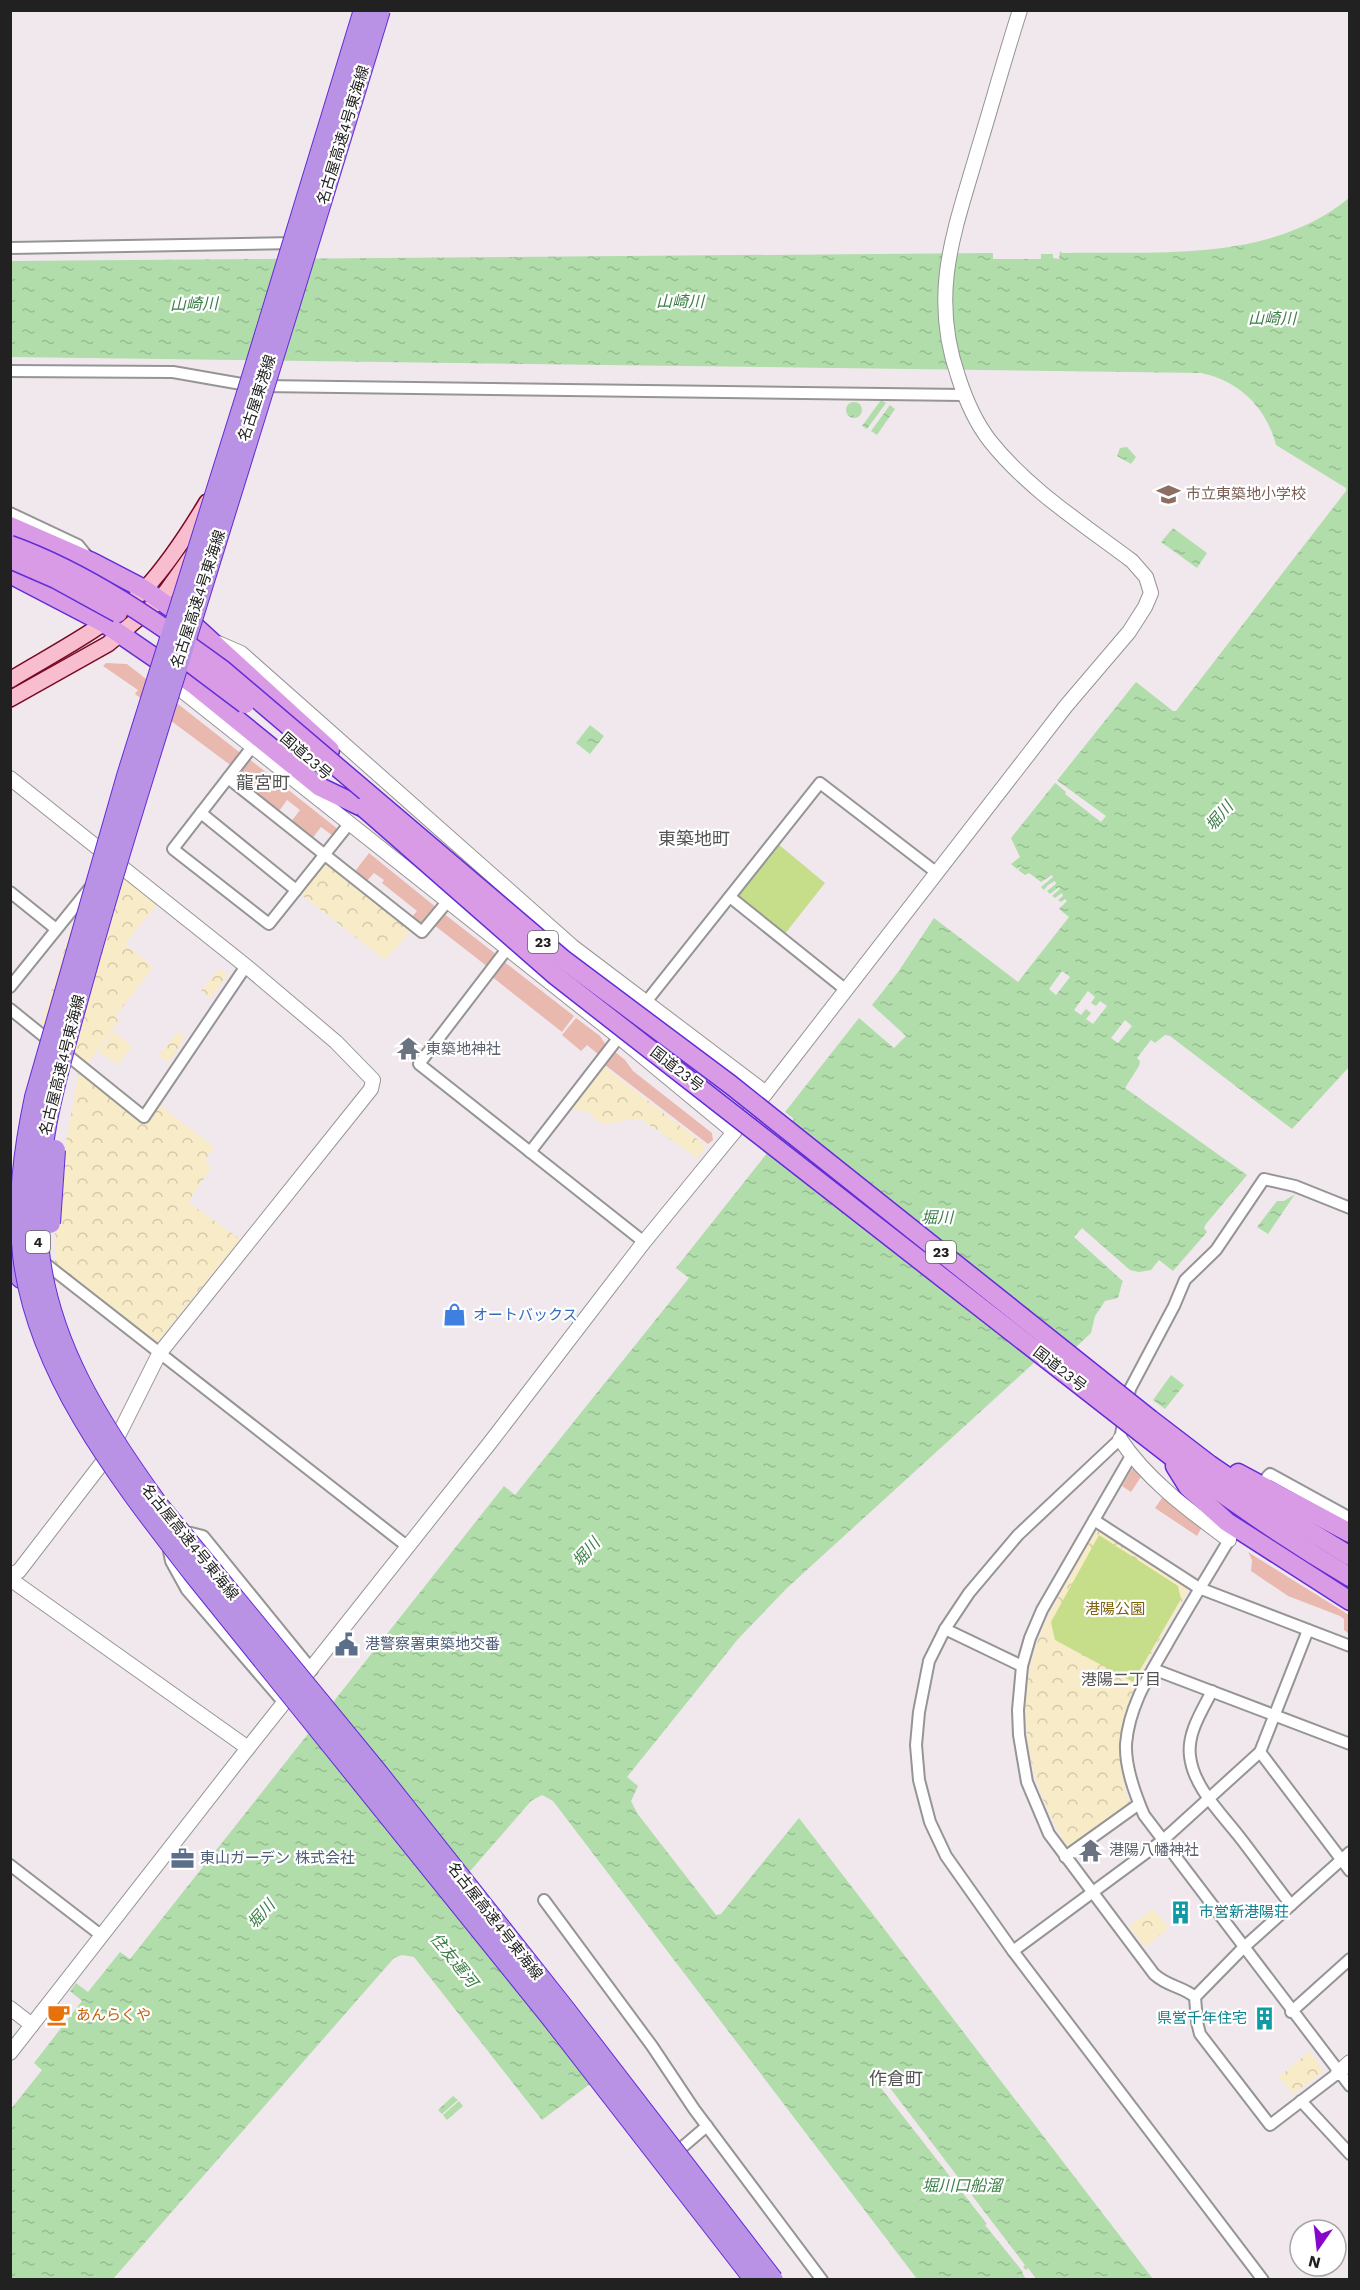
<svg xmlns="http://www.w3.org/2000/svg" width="1360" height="2290" viewBox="0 0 1360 2290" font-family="'Work Sans','Noto Sans JP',sans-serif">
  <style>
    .grass { fill: #e9b9b0 }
    .park { fill: url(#park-crowns) }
    .pitch { fill: #c6dd89 }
    .water { fill: url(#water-ripples); fill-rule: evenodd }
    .pier { fill: #f1e8ee }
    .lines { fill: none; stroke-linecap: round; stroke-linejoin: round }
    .minor-casing { stroke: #959595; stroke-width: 14 }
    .tertiary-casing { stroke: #959595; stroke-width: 16 }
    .secondary-casing { stroke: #770923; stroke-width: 18 }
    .trunk-casing { stroke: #622dd6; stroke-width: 21 }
    .motorway-casing { stroke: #622dd6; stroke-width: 22 }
    .minor { stroke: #fff; stroke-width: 10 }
    .tertiary { stroke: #fff; stroke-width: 14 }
    .secondary { stroke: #f8becf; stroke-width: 15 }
    .trunk { stroke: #d99be6; stroke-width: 18 }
    .motorway { stroke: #b992e5; stroke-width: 20 }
    .trunk-bridge-casing { stroke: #622dd6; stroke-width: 21; stroke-linecap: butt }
    .motorway-bridge-casing { stroke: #622dd6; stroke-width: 22; stroke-linecap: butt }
    .trunk-bridge { stroke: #d99be6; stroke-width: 18 }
    .motorway-bridge { stroke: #b992e5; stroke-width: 20 }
    .labels { text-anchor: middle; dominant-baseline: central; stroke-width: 4.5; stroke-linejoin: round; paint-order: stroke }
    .shield { fill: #fff; stroke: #646464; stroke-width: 1.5 }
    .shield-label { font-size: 14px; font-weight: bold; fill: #212121 }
    .street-label { font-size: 15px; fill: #212121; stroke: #fff }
    .education-label { font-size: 15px; fill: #785e54; stroke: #fff; text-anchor: start }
    .worship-label { font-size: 15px; fill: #5b616d; stroke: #fff; text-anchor: start }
    .shop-label { font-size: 15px; fill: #366cbe; stroke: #fff; text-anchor: start }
    .park-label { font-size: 15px; fill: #7e610f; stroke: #fff }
    .service-label { font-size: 15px; fill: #4e5e75; stroke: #fff; text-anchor: start }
    .culture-label { font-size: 15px; fill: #0d838f; stroke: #fff; text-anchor: start }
    .food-label { font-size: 15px; fill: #c56008; stroke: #fff; text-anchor: start }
    .water-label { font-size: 16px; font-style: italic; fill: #3c7f47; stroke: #fff }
    .neighbourhood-label { font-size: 16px; fill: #545454; stroke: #fff }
    .quarter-label { font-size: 18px; fill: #545454; stroke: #fff }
  </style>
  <defs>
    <pattern id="park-crowns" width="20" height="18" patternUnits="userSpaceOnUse" patternTransform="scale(1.5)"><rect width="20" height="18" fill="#f8ebc7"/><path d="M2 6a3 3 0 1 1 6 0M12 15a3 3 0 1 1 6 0" fill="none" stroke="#d4c9ab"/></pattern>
    <pattern id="water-ripples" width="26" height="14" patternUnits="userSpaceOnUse" patternTransform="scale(1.5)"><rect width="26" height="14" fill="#b0ddaa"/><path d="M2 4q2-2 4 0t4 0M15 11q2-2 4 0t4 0" fill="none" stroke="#97bd92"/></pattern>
  </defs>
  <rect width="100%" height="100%" fill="#f1e8ee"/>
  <!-- grass -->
  <g class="grass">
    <path d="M106 663 127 664 243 755 233 767 135 694 138 690 103 666Z"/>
    <path d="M248 758 339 830 333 836 321 827 311 840 290 823 300 810 287 800 277 814 235 780 234 776Z"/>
    <path d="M369 853 437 908 423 925 419 926 410 919 417 911 382 883 384 880 374 873 365 883 353 874Z"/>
    <path d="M443 913 497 955 488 967 434 925Z"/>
    <path d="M503 961 574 1016 562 1032 491 976Z"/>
    <path d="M576 1018 600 1036 606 1045 599 1055 587 1045 581 1051 562 1035Z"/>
    <path d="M615 1052 625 1060 633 1071 712 1133 713 1140 708 1144 605 1065Z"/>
    <path d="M1138 1468 1143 1474 1131 1492 1122 1486 1132 1469Z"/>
    <path d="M1164 1495 1202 1527 1197 1536 1155 1508Z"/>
    <path d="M1248 1552 1349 1615V1634L1344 1630V1619L1340 1616 1288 1596 1251 1571 1252 1560Z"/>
  </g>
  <!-- park -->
  <g class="park">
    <path d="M324 860 411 931 385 960 299 893Z"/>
    <path d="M117 870 157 904 125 944 153 967 115 1017 119 1021 88 1063 41 1025 71 928Z"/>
    <path d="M219 969 227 975 211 998 201 991Z"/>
    <path d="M114 1031 132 1047 118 1064 98 1052Z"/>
    <path d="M178 1032 185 1038 169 1062 158 1056Z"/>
    <path d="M80 1066 144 1119 158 1104 214 1147 205 1160 211 1168 188 1202 240 1239 156 1344 55 1268V1200Z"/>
    <path d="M603 1066 706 1146 698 1158 642 1120H626L610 1124 601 1123 588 1112 569 1108Z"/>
    <path d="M1100 1531 1186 1587 1187 1593C1146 1665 1101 1717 1129 1803L1128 1809 1072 1848 1068 1847C1025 1782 1011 1698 1044 1625 1059 1593 1078 1563 1095 1532Z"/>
    <path d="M1153 1909 1169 1928 1145 1947 1129 1926Z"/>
    <path d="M1310 2051 1323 2071 1293 2094 1279 2077Z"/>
  </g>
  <!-- pitch -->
  <g class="pitch">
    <path d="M777 843 825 883 784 935 735 896Z"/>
    <path d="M1099 1535 1178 1586 1181 1599 1133 1682 1055 1640 1051 1622Z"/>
  </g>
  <!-- water -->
  <g class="water">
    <path d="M1349 198V1067L1292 1129 1170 1036 1165 1035 1155 1043 1151 1040 1137 1058 1140 1061 1139 1066 1125 1088 1247 1175 1206 1224 1204 1228 1207 1232 1173 1271 1159 1260 1151 1270 1139 1272 1130 1270 1129 1274 1122 1283 1118 1298 1105 1301 1095 1316 1091 1333 1049 1372 1035 1362 787 1588 738 1639 627 1777 638 1786 631 1801 637 1813 716 1915 721 1914 799 1818 1153 2279H917L553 1801 542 1795 531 1801 458 1885 457 1902 590 2084 542 2120 414 1957 402 1955 394 1958 113 2279 11 2280V2109L42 2070 34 2063 82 2001 70 1991 76 1983 88 1992 120 1952 130 1959 504 1486 515 1495 689 1278 676 1268 794 1119 785 1112 859 1018 894 1048 906 1036 872 1005 898 972 934 918 1018 982 1069 917 1059 909 1067 901 1065 899 1061 902 1058 900 1063 896 1062 893 1055 898 1052 896 1060 889 1059 887 1050 894 1047 891 1056 884 1055 881 1048 885 1044 890 1041 887 1053 877 1052 875 1041 882 1029 873 1025 875 1018 870 1023 865 1017 869 1011 864 1020 857 1011 838 1136 682 1173 711H1176L1346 491V488L1276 445C1266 407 1240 382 1202 373L11 357V261L993 253V259H1041V254H1053V258L1059 259 1060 251 1062 253C1158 251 1270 263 1349 198ZM1062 971 1070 977 1056 995 1049 989ZM1088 991 1095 997 1091 1003 1096 1006 1100 1001 1107 1006 1093 1024 1086 1019 1091 1013 1086 1009 1081 1015 1074 1010ZM1125 1020 1132 1026 1118 1043 1111 1038Z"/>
    <path d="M881 400 886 403 867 429 862 426Z"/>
    <circle cx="854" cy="410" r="8"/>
    <path d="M890 405 895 409 877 435 871 431Z"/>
    <path d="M1127 447 1136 457 1131 464 1117 456 1120 448Z"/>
    <path d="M1173 528 1207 553 1197 568 1161 542Z"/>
    <path d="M590 725 604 736 590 754 576 743Z"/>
    <path d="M1295 1194 1268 1234 1257 1227 1277 1201H1284Z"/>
    <path d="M1171 1375 1184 1385 1165 1409 1153 1400Z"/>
    <path d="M453 2096 458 2100 442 2114 438 2110Z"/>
    <path d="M459 2101 463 2106 447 2120 443 2115Z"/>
  </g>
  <!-- pier -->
  <g class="pier">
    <path d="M1055 779 1106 816 1101 822 1065 794 1066 792 1053 781Z"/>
    <path d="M1082 1228 1130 1270 1132 1276 1126 1284 1074 1237Z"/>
    <path d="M887 2084 1025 2265 1023 2267 1026 2270 1028 2268 1036 2279H1026L1022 2273 1023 2272 985 2225 987 2224 881 2088Z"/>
  </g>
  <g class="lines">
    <defs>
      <g id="minor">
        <path d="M10 248 295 243"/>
        <path d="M10 371 173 372 253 386"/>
        <path d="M262 386 964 395"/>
        <path d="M10 513 78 545 87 556"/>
        <path d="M252 747 173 849 269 924 349 824"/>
        <path d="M228 778 422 932 447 902"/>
        <path d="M201 813 296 890"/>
        <path d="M10 892 56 929"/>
        <path d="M730 897 846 990"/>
        <path d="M507 949 419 1064 644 1242"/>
        <path d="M10 987 89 889"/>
        <path d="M646 1002 820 783 937 873"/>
        <path d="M10 1009 144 1117 246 966"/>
        <path d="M530 1152 619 1037"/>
        <path d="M42 1261 408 1547"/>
        <path d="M1131 1456 1042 1610 1030 1638 1022 1666 1018 1710 1019 1735 1027 1782 1049 1834 1154 1974C1168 1987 1182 1986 1195 1997"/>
        <path d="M1267 1477 1270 1474 1350 1518"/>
        <path d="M1094 1520 1199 1588 1350 1646"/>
        <path d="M182 1534 191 1533 203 1536 312 1670"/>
        <path d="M1232 1535C1210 1572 1187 1609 1166 1646 1148 1677 1129 1707 1126 1744 1125 1768 1135 1794 1144 1815L1350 2086"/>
        <path d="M171 1549 169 1551 171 1561 187 1590 284 1703"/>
        <path d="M945 1629 1022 1666"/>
        <path d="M1153 1669 1350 1744"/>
        <path d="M1212 1691C1202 1711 1187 1733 1190 1756 1193 1786 1220 1812 1238 1835 1256 1858 1273 1882 1291 1905"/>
        <path d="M1260 1752 1350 1871"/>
        <path d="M1065 1857 1139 1804"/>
        <path d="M10 1865 102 1936"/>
        <path d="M544 1900 652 2046 694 2109 822 2280"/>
        <path d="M1013 1951 1162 1841 1260 1752 1308 1630"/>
        <path d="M1291 2012 1350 1959"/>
        <path d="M1338 2073 1270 2125 1200 2034 1197 2022 1195 1997 1243 1948 1350 1852"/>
        <path d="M1301 2101 1350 2154"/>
        <path d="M679 2150 707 2126"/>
        <path d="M1263 2280 1013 1951 946 1856 930 1822 919 1780 916 1745 919 1712 929 1661 945 1629 969 1593 1018 1535 1120 1439 1130 1389 1174 1306 1185 1280 1216 1250 1264 1179 1295 1186 1350 1208"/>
      </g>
      <g id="tertiary">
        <path d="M218 643 241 653 573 947 766 1093"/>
        <path d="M174 673 185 693 619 1037 734 1132"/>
        <path d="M10 778 246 966 336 1042 373 1080 371 1089 159 1354 109 1454 19 1571 10 1575"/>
        <path d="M1120 1439C1147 1480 1190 1511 1229 1540"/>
        <path d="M10 1579 248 1748"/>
        <path d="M10 2008 32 2025"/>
        <path d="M10 2053 248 1748 489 1444 644 1242 766 1093 1066 706 1129 632 1145 607 1151 593 1146 577 1132 561C1083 524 1028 489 990 441 976 423 965 398 958 376 929 292 955 230 978 150 992 104 1005 57 1020 10"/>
        <path d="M1338 2073 1350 2062"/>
      </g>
      <g id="secondary">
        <path d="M10 680C56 652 107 627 145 589 169 563 189 532 207 502"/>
        <path d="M10 699 108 644 160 600 193 554"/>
      </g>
      <g id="trunk">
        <path d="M10 526 92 562 144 589 188 620 330 750"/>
        <path d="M10 574 104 623 193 684 320 787 366 809"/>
        <path d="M1150 1419 1210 1465 1286 1517 1350 1556"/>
        <path d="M1140 1432C1207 1485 1276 1533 1350 1577"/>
        <path d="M1175 1466 1188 1487 1227 1522 1350 1601"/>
        <path d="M1238 1473 1350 1533"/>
      </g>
      <path id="motorway" d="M10 1243 21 1278"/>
    </defs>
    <!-- minor casing -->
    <use href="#minor" class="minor-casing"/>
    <!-- tertiary casing -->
    <use href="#tertiary" class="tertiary-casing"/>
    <!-- secondary casing -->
    <use href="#secondary" class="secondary-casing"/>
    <!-- trunk casing -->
    <use href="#trunk" class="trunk-casing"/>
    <!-- motorway casing -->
    <use href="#motorway" class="motorway-casing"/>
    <!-- minor -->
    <use href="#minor" class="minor"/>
    <!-- tertiary -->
    <use href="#tertiary" class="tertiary"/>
    <!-- secondary -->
    <use href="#secondary" class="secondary"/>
    <!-- trunk -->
    <use href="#trunk" class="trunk"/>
    <!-- motorway -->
    <use href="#motorway" class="motorway"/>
    <defs>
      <g id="trunk-bridge">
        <path d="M10 545C88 573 157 622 223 670L564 960 731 1085 1150 1419"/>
        <path d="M10 559 56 579 118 613"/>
        <path d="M176 652 245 704"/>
        <path d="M363 807 556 976 1140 1432"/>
      </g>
      <g id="motorway-bridge">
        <path d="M364 10 249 387 127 776 35 1097C24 1149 17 1201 23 1255 37 1375 122 1481 193 1573L550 2016 755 2280"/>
        <path d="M380 10C301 273 217 534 137 797 116 865 96 933 77 1002 55 1080 32 1160 38 1242 46 1342 101 1426 158 1505L377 1772 563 2007 773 2280"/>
        <path d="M50 1223 55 1150"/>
      </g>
    </defs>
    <!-- trunk-bridge casing -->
    <use href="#trunk-bridge" class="trunk-bridge-casing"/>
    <!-- motorway-bridge casing -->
    <use href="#motorway-bridge" class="motorway-bridge-casing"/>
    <!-- trunk-bridge -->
    <use href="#trunk-bridge" class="trunk-bridge"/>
    <!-- motorway-bridge -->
    <use href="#motorway-bridge" class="motorway-bridge"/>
  </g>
  <!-- icons -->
  <defs>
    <symbol id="school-bare" viewBox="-9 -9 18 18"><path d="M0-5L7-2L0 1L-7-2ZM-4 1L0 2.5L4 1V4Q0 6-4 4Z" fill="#8d6e63" stroke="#fff" stroke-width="2.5" paint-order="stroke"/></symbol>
    <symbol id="temple-bare" viewBox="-9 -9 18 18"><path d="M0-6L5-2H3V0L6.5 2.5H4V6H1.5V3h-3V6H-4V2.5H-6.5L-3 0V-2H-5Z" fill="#6b7280" stroke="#fff" stroke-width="2.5" paint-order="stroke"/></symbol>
    <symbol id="shop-bare" viewBox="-9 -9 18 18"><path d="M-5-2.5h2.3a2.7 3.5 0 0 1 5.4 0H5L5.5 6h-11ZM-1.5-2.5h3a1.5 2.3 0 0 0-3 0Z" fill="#3f7fe0" stroke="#fff" stroke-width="2.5" paint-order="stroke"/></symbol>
    <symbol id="civic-bare" viewBox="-9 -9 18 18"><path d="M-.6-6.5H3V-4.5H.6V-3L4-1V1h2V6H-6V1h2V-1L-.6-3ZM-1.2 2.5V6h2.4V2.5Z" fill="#5c6f8a" stroke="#fff" stroke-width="2.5" paint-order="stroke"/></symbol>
    <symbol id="office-bare" viewBox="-9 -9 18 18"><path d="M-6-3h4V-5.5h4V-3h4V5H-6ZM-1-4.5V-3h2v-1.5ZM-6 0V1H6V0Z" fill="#5c6f8a" stroke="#fff" stroke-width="2.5" paint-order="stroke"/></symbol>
    <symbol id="building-bare" viewBox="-9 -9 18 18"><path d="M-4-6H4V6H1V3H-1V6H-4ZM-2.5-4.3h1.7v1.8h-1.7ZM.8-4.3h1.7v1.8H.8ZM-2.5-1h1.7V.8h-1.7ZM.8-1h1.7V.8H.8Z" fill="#0f9aa8" stroke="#fff" stroke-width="2.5" paint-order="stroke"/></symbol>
    <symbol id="cafe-bare" viewBox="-9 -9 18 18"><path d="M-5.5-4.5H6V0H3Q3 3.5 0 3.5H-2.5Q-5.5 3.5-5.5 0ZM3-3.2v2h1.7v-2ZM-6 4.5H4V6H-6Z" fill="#e8710a" stroke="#fff" stroke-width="2.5" paint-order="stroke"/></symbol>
  </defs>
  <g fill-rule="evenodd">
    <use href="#school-bare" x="1152" y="478" width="33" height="33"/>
    <use href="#temple-bare" x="392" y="1032" width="33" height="33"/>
    <use href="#shop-bare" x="438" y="1298" width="33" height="33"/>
    <use href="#civic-bare" x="330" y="1628" width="33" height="33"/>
    <use href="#temple-bare" x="1074" y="1834" width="33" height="33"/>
    <use href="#office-bare" x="166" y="1842" width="33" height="33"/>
    <use href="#building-bare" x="1164" y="1896" width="33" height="33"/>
    <use href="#cafe-bare" x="42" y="1998" width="33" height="33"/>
    <use href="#building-bare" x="1248" y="2002" width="33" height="33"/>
  </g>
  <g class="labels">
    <!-- shield labels -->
    <g class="shield">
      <rect x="528" y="931" width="30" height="22" rx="4.5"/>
      <rect x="26" y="1231" width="24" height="22" rx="4.5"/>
      <rect x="926" y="1241" width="30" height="22" rx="4.5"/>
    </g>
    <g class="shield-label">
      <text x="543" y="942">23</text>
      <text x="38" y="1242">4</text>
      <text x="941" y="1252">23</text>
    </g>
    <!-- street labels -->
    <g class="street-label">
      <text transform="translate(343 135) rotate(-73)">名古屋高速4号東海線</text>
      <text transform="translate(257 398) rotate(-72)">名古屋東港線</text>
      <text transform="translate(198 599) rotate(-72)">名古屋高速4号東海線</text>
      <text transform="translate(306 756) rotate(41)">国道23号</text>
      <text transform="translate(62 1065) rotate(-76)">名古屋高速4号東海線</text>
      <text transform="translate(677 1069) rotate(38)">国道23号</text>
      <text transform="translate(1060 1369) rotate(38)">国道23号</text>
      <text transform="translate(190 1542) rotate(51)">名古屋高速4号東海線</text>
      <text transform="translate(495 1921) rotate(52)">名古屋高速4号東海線</text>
    </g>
    <!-- education labels -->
    <g class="education-label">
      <text x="1186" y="494">市立東築地小学校</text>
    </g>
    <!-- worship labels -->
    <g class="worship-label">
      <text x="426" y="1049">東築地神社</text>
      <text x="1109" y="1850">港陽八幡神社</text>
    </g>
    <!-- shop labels -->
    <g class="shop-label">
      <text x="473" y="1315">オートバックス</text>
    </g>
    <!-- park labels -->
    <g class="park-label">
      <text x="1115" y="1609">港陽公園</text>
    </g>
    <!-- service labels -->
    <g class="service-label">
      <text x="365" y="1644">港警察署東築地交番</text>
      <text x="200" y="1858">東山ガーデン 株式会社</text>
    </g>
    <!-- culture labels -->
    <g class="culture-label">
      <text x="1199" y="1912">市営新港陽荘</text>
      <text x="1247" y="2018" text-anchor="end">県営千年住宅</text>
    </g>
    <!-- food labels -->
    <g class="food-label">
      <text x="76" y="2015">あんらくや</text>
    </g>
    <!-- water labels -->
    <g class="water-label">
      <text x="680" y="301">山崎川</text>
      <text transform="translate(194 304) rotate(-1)">山崎川</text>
      <text x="1272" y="318">山崎川</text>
      <text transform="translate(1219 816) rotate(-49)">堀川</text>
      <text x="937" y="1217">堀川</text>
      <text transform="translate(586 1552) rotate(-48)">堀川</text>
      <text transform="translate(261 1914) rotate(-48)">堀川</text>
      <text transform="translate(454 1960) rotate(51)">住友運河</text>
      <text x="962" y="2185">堀川口船溜</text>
    </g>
    <!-- neighbourhood labels -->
    <g class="neighbourhood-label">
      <text x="1121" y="1679">港陽二丁目</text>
    </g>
    <!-- quarter labels -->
    <g class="quarter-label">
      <text x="263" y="782">龍宮町</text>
      <text x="694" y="838">東築地町</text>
      <text x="896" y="2078">作倉町</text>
    </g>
  </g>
  <!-- border -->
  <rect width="1360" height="2290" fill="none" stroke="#212121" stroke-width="24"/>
  <!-- north arrow -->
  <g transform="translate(1318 2248) rotate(194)"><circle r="28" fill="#ffffff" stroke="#a6a6a6" stroke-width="1.5"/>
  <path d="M0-4.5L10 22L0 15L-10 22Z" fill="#8706cb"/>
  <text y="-9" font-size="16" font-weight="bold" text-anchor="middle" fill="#212121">N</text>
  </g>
</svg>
